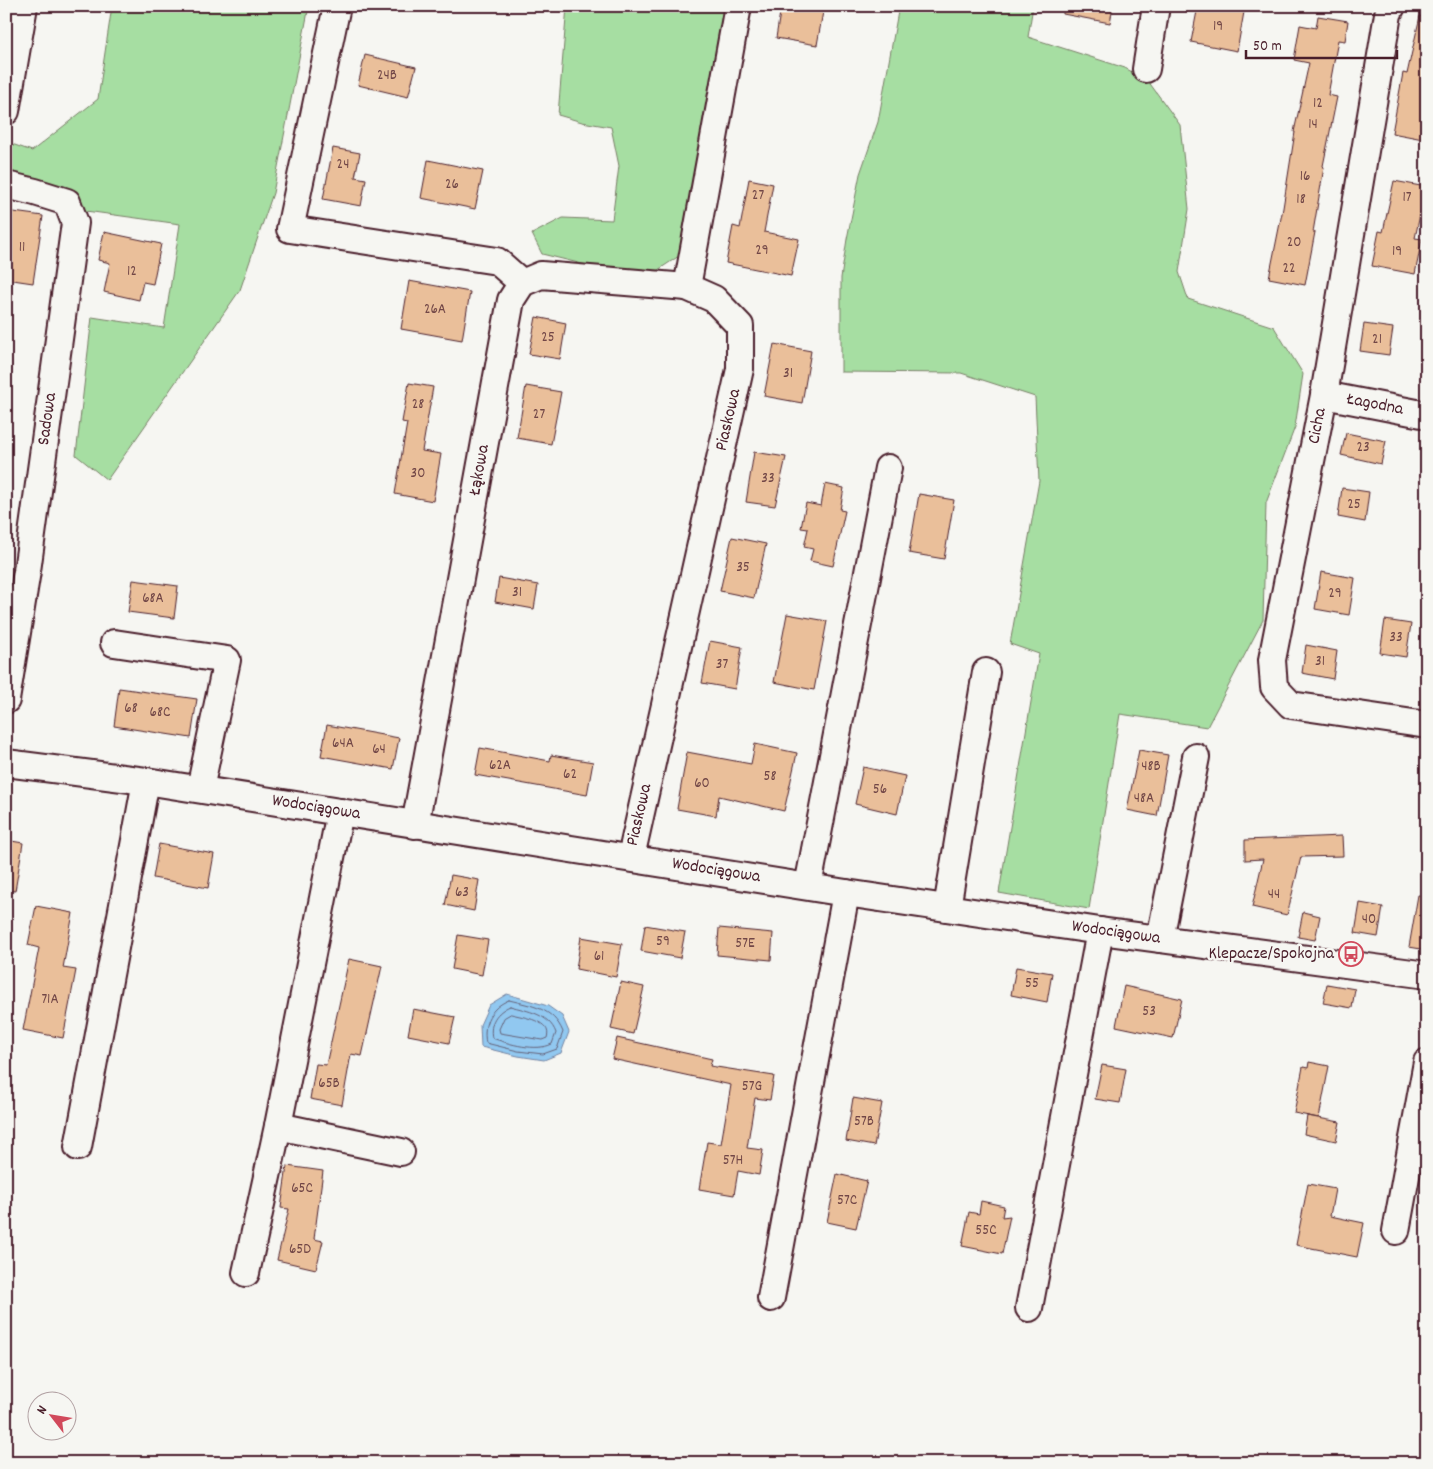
<svg xmlns="http://www.w3.org/2000/svg" width="1433" height="1469" viewBox="0 0 1433 1469" font-family="Dekko,sans-serif">
  <style>
    .green { fill: #a6dea2; stroke: #787e66 }
    .water { fill: #91c8f0; stroke: #7584a1 }
    .lines { fill: none; stroke-linecap: round; stroke-linejoin: round }
    .shore { stroke: #66637a; stroke-width: 1 }
    .building { fill: #eabf9a; stroke: #4a1f2b }
    .minor-casing { stroke: #4a1f2b; stroke-width: 30 }
    .minor { stroke: #f6f6f2; stroke-width: 26 }
    .labels { text-anchor: middle; dominant-baseline: central; stroke-width: 5; stroke-linejoin: round; paint-order: stroke }
    .number-label { font-size: 15px; fill: #724747 }
    .street-label { font-size: 18px; fill: #4a1f2b; stroke: #f6f6f2 }
    .poi-label { font-size: 18px; fill: #4a1f2b; stroke: #f6f6f2; text-anchor: end }
  </style>
  <rect width="100%" height="100%" fill="#f6f6f2"/>
  <filter id="ink" filterUnits="userSpaceOnUse"><feTurbulence type="fractalNoise" baseFrequency=".02" numOctaves="2"/><feDisplacementMap in="SourceGraphic" scale="10" xChannelSelector="R" yChannelSelector="G"/><feConvolveMatrix kernelMatrix="1 2 1 2 8 2 1 2 1" color-interpolation-filters="sRGB"/></filter>
  <g filter="url(#ink)">
    <!-- green -->
    <g class="green">
      <path d="M112 6H309L273 193 240 290 107 480 76 455 92 317 164 328 180 224 6 200V142L32 151 98 99Z"/>
      <path d="M567 6H724L690 213 679 256 652 274 611 271 542 254 532 234 563 218 612 220 619 166 611 127 582 122 558 115Z"/>
      <path d="M899 6H1033L1028 37 1125 68 1148 81 1180 125 1189 209 1179 272 1188 299 1274 327 1303 374 1295 427 1266 503 1263 620 1207 727 1120 714 1089 909 999 893 1039 654 1010 644 1039 481 1035 397 961 373 841 372V278L847 239 860 174 878 122Z"/>
    </g>
    <!-- water -->
    <path class="water" d="M507 994 548 1006 562 1016 569 1032 561 1053 544 1060 518 1056 481 1047 480 1025 489 1005Z"/>
    <g class="lines">
      <!-- shore -->
      <g class="shore">
        <path d="M509 1000C533 1006 553 1008 563 1032L557 1049 543 1054 518 1051 486 1043C482 1023 491 1007 509 1000Z"/>
        <path d="M510 1006C528 1011 549 1014 556 1033L552 1044C536 1052 509 1044 492 1038 489 1023 496 1012 510 1006Z"/>
        <path d="M511 1014C523 1017 553 1021 547 1038L542 1040 500 1033 499 1029 504 1018Z"/>
      </g>
    </g>
    <!-- building -->
    <g class="building">
      <path d="M781 6H824L817 45 776 38Z"/>
      <path d="M1063 6H1113L1110 23 1063 14Z"/>
      <path d="M1198 6H1216L1244 12 1237 51 1191 42Z"/>
      <path d="M1318 16 1348 21 1345 41 1338 40 1328 95 1337 97 1323 166 1324 167 1313 232H1315L1305 285 1269 278 1283 208 1295 132H1294L1309 63 1294 60 1300 25 1316 28Z"/>
      <path d="M1420 16 1427 17V120L1423 139 1392 133 1403 73 1407 74Z"/>
      <path d="M365 55 416 67 408 97 358 85Z"/>
      <path d="M333 148 360 153 355 177 366 179 361 206 323 199Z"/>
      <path d="M428 160 483 171 475 209 421 198Z"/>
      <path d="M749 179 773 184 764 232 799 239 791 276 726 263 733 226 740 228Z"/>
      <path d="M1394 181 1426 187 1415 238 1422 239 1415 274 1372 266 1379 231 1383 232Z"/>
      <path d="M6 211 43 216 33 283 6 279Z"/>
      <path d="M104 232 161 244 153 284 143 282 139 300 104 292 110 263 98 260Z"/>
      <path d="M409 281 470 292 462 340 401 329Z"/>
      <path d="M536 317 566 323 560 359 529 354Z"/>
      <path d="M1364 324 1393 328 1389 355 1360 351Z"/>
      <path d="M774 344 811 351 802 403 764 396Z"/>
      <path d="M409 383 433 387 422 451 441 454 433 501 395 494 407 423 402 422Z"/>
      <path d="M526 386 561 392 551 444 517 438Z"/>
      <path d="M1346 433 1386 441 1381 464 1341 455Z"/>
      <path d="M754 452 786 457 775 506 746 502Z"/>
      <path d="M825 484 844 488 840 510 845 511 833 566 810 561 813 549 804 547 808 529 801 528 806 503 821 506Z"/>
      <path d="M1342 488 1369 492 1365 522 1338 517Z"/>
      <path d="M919 494 954 500 944 559 909 553Z"/>
      <path d="M732 537 766 544 754 598 720 591Z"/>
      <path d="M1321 572 1355 578 1349 615 1315 609Z"/>
      <path d="M499 578 538 585 534 609 495 602Z"/>
      <path d="M133 580 178 586 174 618 128 612Z"/>
      <path d="M787 614 827 621 814 690 774 682Z"/>
      <path d="M1385 620 1411 624 1406 657 1380 653Z"/>
      <path d="M710 641 742 647 735 689 702 683Z"/>
      <path d="M1306 645 1337 651 1333 679 1302 673Z"/>
      <path d="M119 688 197 699 191 738 114 726Z"/>
      <path d="M327 725 399 738 393 769 321 756Z"/>
      <path d="M755 744 797 753 784 811 719 796 716 816 677 809 687 752 751 764Z"/>
      <path d="M480 748 550 761 551 755 593 762 587 795 475 775Z"/>
      <path d="M1139 750 1168 755 1157 816 1127 810Z"/>
      <path d="M863 767 905 776 897 814 855 804Z"/>
      <path d="M1342 836 1343 856 1301 857 1287 915 1252 907 1263 859 1245 860V840Z"/>
      <path d="M6 840 23 843 15 891 6 890Z"/>
      <path d="M159 844 214 854 208 888 153 878Z"/>
      <path d="M451 875 479 880 474 911 445 905Z"/>
      <path d="M1418 895 1427 896V950L1409 947Z"/>
      <path d="M1360 903 1383 907 1378 937 1355 933Z"/>
      <path d="M36 906 73 913 63 968 76 970 63 1038 23 1030 39 948 28 945Z"/>
      <path d="M1303 912 1320 916 1315 940 1298 937Z"/>
      <path d="M645 925 685 932 680 958 641 951Z"/>
      <path d="M719 928 773 933 771 960 717 955Z"/>
      <path d="M458 935 488 940 482 975 452 969Z"/>
      <path d="M581 937 622 944 616 977 576 969Z"/>
      <path d="M349 959 382 966 362 1056 351 1054 342 1105 310 1099 316 1064 326 1065Z"/>
      <path d="M1016 967 1052 973 1047 1002 1011 995Z"/>
      <path d="M621 982 644 987 633 1034 611 1029Z"/>
      <path d="M1327 984 1355 989 1352 1008 1323 1003Z"/>
      <path d="M1124 986 1182 999 1173 1038 1116 1026Z"/>
      <path d="M413 1009 455 1017 449 1043 408 1035Z"/>
      <path d="M617 1038 712 1059 710 1066 774 1076 770 1100 755 1098 747 1148 763 1150 759 1175 738 1171 734 1195 699 1189 707 1142 721 1144 731 1085 612 1059Z"/>
      <path d="M1309 1062 1329 1066 1319 1118 1294 1113 1303 1067 1308 1068Z"/>
      <path d="M1102 1065 1126 1069 1120 1103 1095 1099Z"/>
      <path d="M853 1098 882 1103 874 1146 846 1141Z"/>
      <path d="M1307 1116 1340 1122 1336 1141 1304 1134Z"/>
      <path d="M287 1166 323 1171 314 1239 323 1241 316 1269 277 1260 289 1209 281 1208Z"/>
      <path d="M837 1174 867 1181 856 1228 827 1222Z"/>
      <path d="M1308 1184 1335 1189 1330 1216 1364 1223 1357 1257 1296 1245Z"/>
      <path d="M981 1201 1004 1206 1002 1217 1010 1216 1002 1254 962 1246 969 1212 979 1214Z"/>
    </g>
    <g class="lines">
      <defs>
        <g id="minor">
          <path d="M337 6 290 229 497 261 522 283"/>
          <path d="M1392 6 1388 14 1324 395 1272 660 1274 687 1291 705 1427 725"/>
          <path d="M1146 69 1156 6"/>
          <path d="M6 111 24 6"/>
          <path d="M6 185 35 192 67 202 75 223 27 571 6 700"/>
          <path d="M1324 395 1427 415"/>
          <path d="M114 643 227 660 200 789"/>
          <path d="M6 763 146 781 846 893 1100 931 1427 975"/>
          <path d="M415 825 511 300 522 283 541 275 687 287"/>
          <path d="M631 857 740 369V326L714 299 687 287 738 6"/>
          <path d="M808 886 888 468"/>
          <path d="M947 908 986 672"/>
          <path d="M1160 939 1196 757"/>
          <path d="M278 1126 401 1152"/>
          <path d="M78 1147 146 781"/>
          <path d="M1396 1231 1427 1062"/>
          <path d="M246 1273 278 1126 340 812"/>
          <path d="M771 1298 846 893"/>
          <path d="M1029 1308 1100 931"/>
        </g>
      </defs>
      <!-- minor casing -->
      <use href="#minor" class="minor-casing"/>
      <!-- minor -->
      <use href="#minor" class="minor"/>
    </g>
  </g>
  <!-- icons -->
  <defs>
    <symbol id="bus-ring" viewBox="-11 -11 22 22"><circle r="9.5" fill="#f6f6f2" stroke="#d1495b" stroke-width="1.5"/><path d="M-5-6H5V4H4V6H2V4H-2V6H-4V4H-5ZM-3.5-4V0h7V-4ZM-3.5 1.2v1.5H-2V1.2ZM2 1.2v1.5H3.5V1.2Z" fill="#d1495b"/></symbol>
  </defs>
  <g fill-rule="evenodd">
    <use href="#bus-ring" x="1337" y="940" width="28" height="28"/>
  </g>
  <g class="labels">
    <!-- number labels -->
    <g class="number-label">
      <text x="1218" y="27">19</text>
      <text x="387" y="76">24B</text>
      <text x="1318" y="104">12</text>
      <text x="1313" y="125">14</text>
      <text x="343" y="165">24</text>
      <text x="1305" y="177">16</text>
      <text x="452" y="185">26</text>
      <text x="758" y="196">27</text>
      <text x="1407" y="198">17</text>
      <text x="1301" y="200">18</text>
      <text x="1294" y="243">20</text>
      <text x="22" y="248">11</text>
      <text x="762" y="251">29</text>
      <text x="1397" y="252">19</text>
      <text x="1289" y="269">22</text>
      <text x="132" y="272">12</text>
      <text x="435" y="310">26A</text>
      <text x="548" y="338">25</text>
      <text x="1377" y="340">21</text>
      <text x="788" y="374">31</text>
      <text x="418" y="405">28</text>
      <text x="539" y="415">27</text>
      <text x="1363" y="448">23</text>
      <text x="418" y="474">30</text>
      <text x="768" y="479">33</text>
      <text x="1354" y="505">25</text>
      <text x="743" y="568">35</text>
      <text x="517" y="593">31</text>
      <text x="1335" y="594">29</text>
      <text x="153" y="599">68A</text>
      <text x="1396" y="638">33</text>
      <text x="1320" y="662">31</text>
      <text x="722" y="665">37</text>
      <text x="131" y="709">68</text>
      <text x="160" y="713">68C</text>
      <text x="343" y="744">64A</text>
      <text x="379" y="750">64</text>
      <text x="500" y="766">62A</text>
      <text x="1151" y="767">48B</text>
      <text x="570" y="775">62</text>
      <text x="770" y="777">58</text>
      <text x="702" y="784">60</text>
      <text x="880" y="790">56</text>
      <text x="1144" y="799">48A</text>
      <text x="462" y="893">63</text>
      <text x="1274" y="895">44</text>
      <text x="1369" y="920">40</text>
      <text x="663" y="942">59</text>
      <text x="745" y="944">57E</text>
      <text x="599" y="957">61</text>
      <text x="1032" y="984">55</text>
      <text x="50" y="1000">71A</text>
      <text x="1149" y="1012">53</text>
      <text x="329" y="1084">65B</text>
      <text x="752" y="1087">57G</text>
      <text x="864" y="1122">57B</text>
      <text x="733" y="1161">57H</text>
      <text x="302" y="1189">65C</text>
      <text x="847" y="1201">57C</text>
      <text x="986" y="1231">55C</text>
      <text x="300" y="1250">65D</text>
    </g>
    <!-- street labels -->
    <g class="street-label">
      <text transform="translate(1375 405) rotate(11)">Łagodna</text>
      <text transform="translate(48 419) rotate(-82)">Sadowa</text>
      <text transform="translate(729 420) rotate(-77)">Piaskowa</text>
      <text transform="translate(1318 426) rotate(-79)">Cicha</text>
      <text transform="translate(480 470) rotate(-80)">Łąkowa</text>
      <text transform="translate(316 808) rotate(9)">Wodociągowa</text>
      <text transform="translate(640 815) rotate(-77)">Piaskowa</text>
      <text transform="translate(716 871) rotate(9)">Wodociągowa</text>
      <text transform="translate(1116 933) rotate(8)">Wodociągowa</text>
    </g>
    <!-- poi labels -->
    <g class="poi-label">
      <text x="1334" y="954">Klepacze/Spokojna</text>
    </g>
  </g>
  <!-- margin -->
  <rect width="1433" height="1469" fill="none" stroke="#f6f6f2" stroke-width="25"/>
  <rect x="12" y="12" width="1408" height="1444" fill="none" stroke="#4a1f2b" stroke-width="2" filter="url(#ink)"/>
  <!-- north arrow -->
  <g transform="translate(52 1416) rotate(301)"><circle r="24" fill="#f6f6f2" stroke="#b1a0a2"/>
  <path d="M0-4L9 19L0 12L-9 19Z" fill="#d1495b"/>
  <text y="-8" font-size="14" font-weight="bold" text-anchor="middle" fill="#4a1f2b">N</text>
  </g>
  <!-- scale -->
  <path d="M1246 50v8h151v-8" fill="none" stroke="#4a1f2b" stroke-width="2.5"/>
  <text x="1253" y="50" font-size="15" fill="#4a1f2b" stroke="#f6f6f2" stroke-width="4" paint-order="stroke">50 m</text>
</svg>
